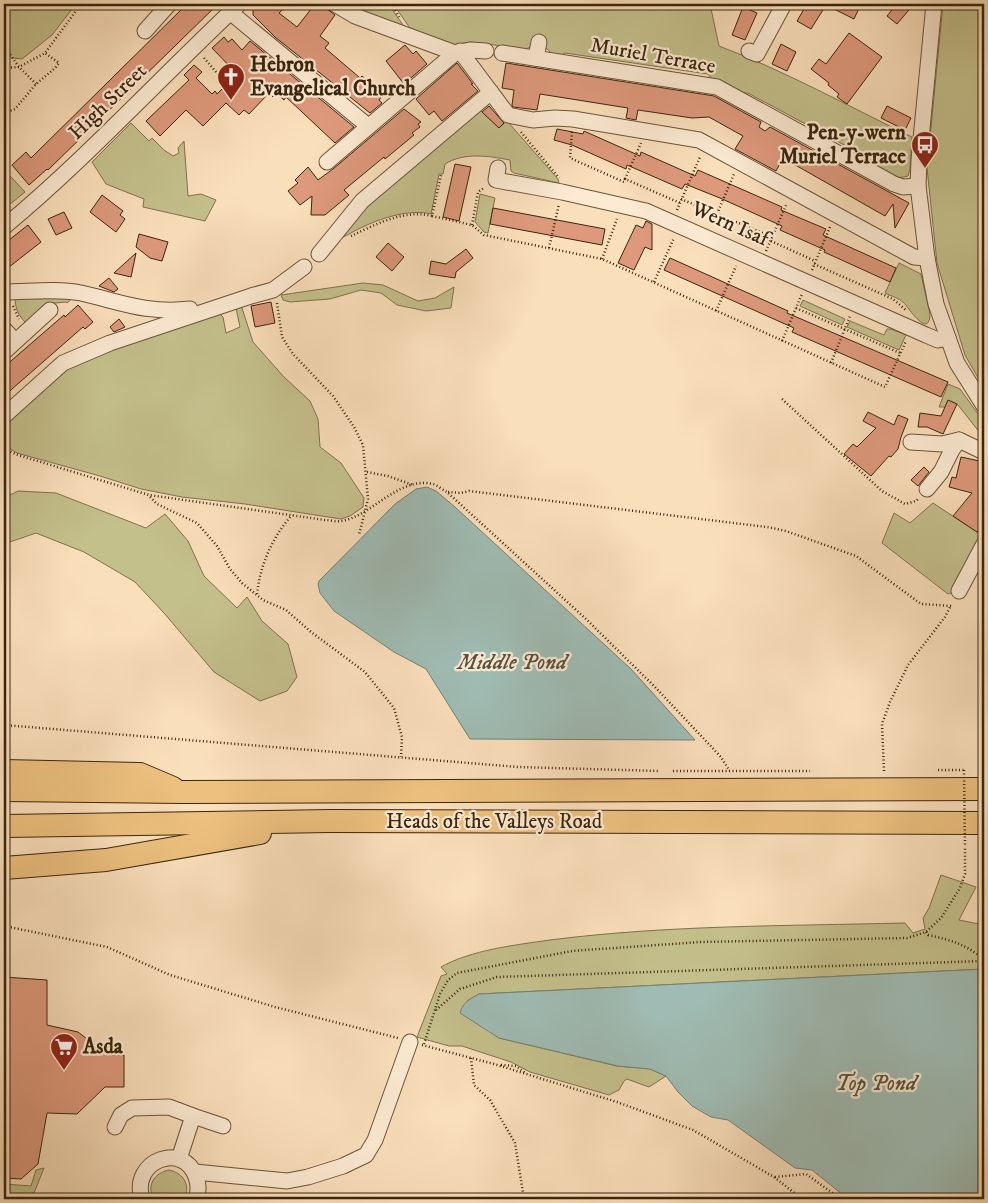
<svg xmlns="http://www.w3.org/2000/svg" width="988" height="1203" viewBox="0 0 988 1203" font-family="'IM FELL DW Pica',serif">
  <style>
    .green { fill: #c4c08c; stroke: #7f724c }
    .water { fill: #9fbcb4; stroke: #778071 }
    .building { fill: #de997c; stroke: #3a250d }
    .lines { fill: none; stroke-linecap: round; stroke-linejoin: round }
    .minor-casing { stroke: #6a5438; stroke-width: 17 }
    .highway-casing { stroke: #3a250d; stroke-width: 24 }
    .path { stroke: #3a250d; stroke-width: 2.5; stroke-dasharray: 1 2.5; stroke-linecap: butt }
    .minor { stroke: #fcead3; stroke-width: 15 }
    .highway { stroke: #edc07e; stroke-width: 22 }
    .path-bridge { stroke: #3a250d; stroke-width: 2.5; stroke-dasharray: 1 2.5; stroke-linecap: butt }
    .labels { text-anchor: middle; dominant-baseline: central; stroke-width: 4.5; stroke-linejoin: round; paint-order: stroke }
    .street-label { font-size: 21px; fill: #3a250d; stroke: #fcead3 }
    .poi-label { font-size: 21px; font-weight: bold; fill: #3a250d; stroke: #fcead3; text-anchor: start }
    .water-label { font-size: 22px; font-style: italic; fill: #58523f; stroke: #fcead3 }
  </style>
  <rect width="100%" height="100%" fill="#fadfbb"/>
  <filter id="stains"><feTurbulence type="fractalNoise" baseFrequency=".004" numOctaves="4"/><feColorMatrix values="0 0 0 0 .2 0 0 0 0 .09 0 0 0 0 .02 0 0 0 .5 -.17"/></filter>
  <radialGradient id="worn" r=".72"><stop offset=".6" stop-color="#630" stop-opacity="0"/><stop offset="1" stop-color="#630" stop-opacity=".3"/></radialGradient>
  <!-- green -->
  <g class="green">
    <path d="M4 4H76L52 35 22 59 4 57Z"/>
    <path d="M357 4H710L719 46C785 71 848 106 912 137L910 169 908 176C896 180 888 174 877 168L874 161 748 93C734 93 716 86 708 74L565 53C557 59 552 54 546 48 542 46 537 44 533 42L530 47 526 49 471 42 452 45 410 31V28L394 5H391V8L406 29 359 10Z"/>
    <path d="M943 4H984V388L965 355 937 263 927 168Z"/>
    <path d="M479 109 499 128 507 121 558 179 559 183 514 173 511 171 510 160C489 156 464 152 445 164L443 174H439L431 214C411 209 384 217 365 226 355 230 347 236 336 240L359 210Z"/>
    <path d="M131 123 149 141 152 138 164 150 173 156 179 153 178 148 184 141 188 196 201 194 216 200 205 221 143 207 144 199 106 184 92 162Z"/>
    <path d="M10 176 25 192 4 209V178Z"/>
    <path d="M480 194 495 198 488 233 484 232 475 222Z"/>
    <path d="M899 263 921 274 930 314C929 340 908 307 904 303 899 298 891 296 885 293Z"/>
    <path d="M363 283 383 285 418 301 435 298 454 287 451 308 426 311 397 305 381 293 361 290 330 299 290 302 283 300 281 295Z"/>
    <path d="M75 296 67 303 66 302 45 304 26 323C18 315 15 308 15 297Z"/>
    <path d="M803 300 845 319 842 325 800 306Z"/>
    <path d="M241 305 253 342 284 377 310 401 318 419 320 447 341 463 364 498 363 507 350 516 341 519 245 504 182 497 141 489 100 476 17 453 4 445V426L67 368 136 340 219 313 223 317 226 333 240 327 236 308Z"/>
    <path d="M850 321 884 335 887 329H891L906 335 899 350 847 327Z"/>
    <path d="M948 384 960 389 981 418 979 419 982 425 984 424V438L958 405 950 401 947 407H939Z"/>
    <path d="M18 491 56 493 146 528 165 514 188 541 204 576 237 608 247 597 262 621 288 644 297 677 287 691 260 701 214 672 164 613 135 582 84 552 36 533 4 544V498Z"/>
    <path d="M933 503 977 532 981 539 953 592 948 594 882 543 894 513 910 523Z"/>
    <path d="M941 875 976 887 959 920 984 925V969L479 994 467 1001 499 1038 617 1066 650 1069 666 1076 649 1087 627 1079 624 1081 619 1090 609 1095 530 1072 511 1062 462 1046H449L417 1037 441 976 447 974 441 967C471 950 515 945 550 940 667 925 787 926 905 923L913 933 925 929 923 918 929 908Z"/>
    <path d="M44 1168 34 1193 19 1195 16 1199H4V1184L31 1186 36 1170Z"/>
    <path d="M169 1170C184 1173 191 1186 184 1199H154C146 1186 154 1173 169 1170Z"/>
  </g>
  <!-- water -->
  <g class="water">
    <path d="M427 487 436 491 455 507 631 669 695 740 470 739 426 669 394 652 334 611 320 593 318 584 319 581 395 504 416 489Z"/>
    <path d="M984 969V1199H848L812 1170 795 1168 728 1120 711 1117 692 1106 678 1092 666 1076 650 1069 618 1066 499 1038 460 1013C463 1002 470 999 479 994Z"/>
  </g>
  <!-- building -->
  <g class="building">
    <path d="M187 4H218L48 170 47 169 29 185 12 165 26 152 31 158Z"/>
    <path d="M257 4H289L279 13 297 27 315 4 326 5 327 9 335 15 320 36 329 43 325 48 360 78 362 76 384 94 379 100 382 103 370 113 275 37 253 15V8Z"/>
    <path d="M807 4H861L854 19 826 5 811 29 797 21Z"/>
    <path d="M897 4H914L897 24 887 16Z"/>
    <path d="M743 7 757 13 745 40 732 35Z"/>
    <path d="M849 33 882 57 847 104 837 97 839 94 828 85 829 83 811 69 819 59 826 64Z"/>
    <path d="M224 37 228 42 232 39 242 50 250 41 354 127 335 143 286 97 284 100 276 93 273 97 269 93 249 114 244 110 239 115 226 103 203 126 186 110 160 136 146 121 189 80 184 75 194 65 202 72 196 78 212 94 215 91 217 94 237 74 212 48Z"/>
    <path d="M781 44 796 52 787 71 772 64Z"/>
    <path d="M405 45 413 54 416 51 427 64 404 84 386 61Z"/>
    <path d="M457 63 473 84H471L478 91 442 121 434 111 429 115 416 99Z"/>
    <path d="M506 63 714 96 761 122 759 127 765 131 770 127 909 203 895 228 893 204 885 216 783 158 776 171 735 149 743 136 709 117 692 118 638 110 636 120 626 118 628 108 540 94 537 110 513 107 512 105 514 90 502 88Z"/>
    <path d="M489 106 504 123 499 128 482 112Z"/>
    <path d="M887 106 911 118 905 130 881 118Z"/>
    <path d="M404 109 421 122 418 124 420 127 412 133 414 135 385 159 384 157 344 190 349 195 325 215H311L312 196 300 205 288 191 298 183 295 180 308 167 318 180 333 169Z"/>
    <path d="M557 129 583 134 584 131 640 156 641 152 695 176 698 170 782 207 781 210 826 229 823 235 896 268 890 282 824 252 825 250 780 230 782 226 720 198 685 184 682 189 627 165 626 169 572 145 554 140Z"/>
    <path d="M455 164 471 167 459 221 443 217Z"/>
    <path d="M102 195 123 211 120 215 125 219 116 232 90 212Z"/>
    <path d="M493 208 605 229 602 245 490 224Z"/>
    <path d="M64 212 72 228 56 235 48 219Z"/>
    <path d="M646 221 652 224V250L645 247 634 270 618 263 636 225 643 228Z"/>
    <path d="M28 225 41 242 4 271V244Z"/>
    <path d="M139 234 168 242 162 261 150 258 136 247Z"/>
    <path d="M388 243 404 257 392 271 376 257Z"/>
    <path d="M466 249 473 258 456 272 455 278 429 274 431 261 446 264Z"/>
    <path d="M136 253 131 277 114 273Z"/>
    <path d="M670 258 788 311 787 313 948 382 941 397 792 332 794 328 664 270Z"/>
    <path d="M109 278 118 289 114 292 99 286Z"/>
    <path d="M271 302 275 323 255 327 251 306Z"/>
    <path d="M78 305 93 322 85 329 83 327 4 396V367L64 315 65 317Z"/>
    <path d="M119 319 125 327 114 332 110 327Z"/>
    <path d="M948 400 957 404 943 434 927 427H918L920 413 941 416Z"/>
    <path d="M868 412 894 425 898 415 908 419 901 437 898 449 891 457 889 456 871 476 844 454 853 444 857 447 876 428 863 421Z"/>
    <path d="M961 457 984 462V523L977 532 953 516 972 493 949 487 952 477 956 478Z"/>
    <path d="M924 467 929 472 918 486 911 480Z"/>
    <path d="M4 977 47 980V1025L78 1032 108 1055H124V1087H105L77 1114 47 1113 38 1164 21 1179 4 1178Z"/>
  </g>
  <g class="lines">
    <defs>
      <g id="minor">
        <path d="M227 4 236 17 368 126"/>
        <path d="M335 4 355 16 455 53"/>
        <path d="M934 4 919 160 918 186 927 258 936 304 957 363 984 406"/>
        <path d="M145 31 169 4"/>
        <path d="M460 51 508 115 533 120 555 118 573 119 699 140 914 257 927 258"/>
        <path d="M749 51 757 54 784 4"/>
        <path d="M502 53 717 87 894 184 903 187 918 186"/>
        <path d="M536 58 539 42"/>
        <path d="M327 162 455 53 470 50 486 51"/>
        <path d="M498 168 496 180 562 192 646 211 926 335 938 340 948 338"/>
        <path d="M4 227C87 158 160 78 239 4"/>
        <path d="M319 254 362 201 491 92"/>
        <path d="M4 292C28 292 56 288 81 293 121 302 147 314 190 309"/>
        <path d="M4 329 15 341"/>
        <path d="M4 352 50 310"/>
        <path d="M4 416 63 363 110 343 251 296 273 290 304 267"/>
        <path d="M911 442 942 444 959 440 984 452"/>
        <path d="M927 489 941 472 952 450 959 440"/>
        <path d="M959 591 984 544"/>
        <path d="M193 1116 223 1126"/>
        <path d="M115 1127 121 1115 132 1108 169 1107 193 1116 179 1159"/>
        <path d="M195 1172 287 1181 308 1177 343 1166 366 1155 375 1140 410 1042"/>
        <path d="M142 1199C130 1160 184 1141 196 1177 199 1185 199 1191 196 1199"/>
      </g>
      <g id="highway">
        <path d="M4 771 140 774 173 788"/>
        <path d="M4 790 183 792 984 789"/>
        <path d="M4 826 330 821 984 823"/>
        <path d="M4 868 106 860 260 833"/>
      </g>
    </defs>
    <!-- minor casing -->
    <use href="#minor" class="minor-casing"/>
    <!-- highway casing -->
    <use href="#highway" class="highway-casing"/>
    <!-- path -->
    <g class="path">
      <path d="M392 4 399 17"/>
      <path d="M4 46 19 67 36 84"/>
      <path d="M204 58 224 81"/>
      <path d="M4 68 19 67 45 53 81 4"/>
      <path d="M4 113 15 109 36 84 55 68 59 63 45 53"/>
      <path d="M521 132 559 178"/>
      <path d="M572 132 570 158 624 182 625 179 680 203"/>
      <path d="M625 179 641 143"/>
      <path d="M681 199 772 237"/>
      <path d="M677 210 700 157"/>
      <path d="M717 214 734 174"/>
      <path d="M432 216 472 225 484 235 602 259 885 387 906 341"/>
      <path d="M472 225 478 192 484 188"/>
      <path d="M351 236C376 224 405 209 432 216L441 175"/>
      <path d="M771 241 815 261"/>
      <path d="M549 248 559 204"/>
      <path d="M766 251 787 203"/>
      <path d="M602 259 617 219"/>
      <path d="M814 264 893 299 907 311"/>
      <path d="M812 270 830 227"/>
      <path d="M654 282 674 238"/>
      <path d="M277 303 282 337 293 354 333 396 354 427 363 445 368 499 359 535"/>
      <path d="M13 306 19 319"/>
      <path d="M796 308 900 353"/>
      <path d="M716 311 736 266"/>
      <path d="M782 341 802 294"/>
      <path d="M831 363 850 316"/>
      <path d="M782 399 882 491 905 504 916 501 919 498"/>
      <path d="M4 449 18 455 149 495 325 520C330 520 336 522 341 521 371 517 398 476 433 484 437 485 443 490 447 492L586 619 655 687 721 757 729 770"/>
      <path d="M367 472 388 476 413 485"/>
      <path d="M448 492 461 493 469 491 767 527 786 531 856 556 921 604 951 606"/>
      <path d="M150 497 157 504 197 523 217 546 230 569 242 583 263 600 286 610 311 632 365 672 394 708 402 737 401 757"/>
      <path d="M257 594C260 565 273 536 292 515"/>
      <path d="M4 725 518 767 660 771"/>
      <path d="M938 770H964"/>
      <path d="M673 771H810"/>
      <path d="M884 771 882 724 890 702 908 665 945 617 951 605"/>
      <path d="M4 926 107 947 170 975 275 1007 398 1038"/>
      <path d="M926 932 928 935C954 941 962 943 984 959"/>
      <path d="M436 1010 460 989 497 977 984 961"/>
      <path d="M424 1044 440 994 448 980 457 973 572 951 700 942 907 938 926 932 941 918 960 888 965 874V847"/>
      <path d="M422 1045 494 1064 617 1102 693 1130 774 1177 802 1199"/>
      <path d="M471 1058 474 1085 490 1100 515 1143 524 1199"/>
      <path d="M501 1065 516 1066 526 1073"/>
      <path d="M775 1177 806 1174 841 1199"/>
    </g>
    <!-- minor -->
    <use href="#minor" class="minor"/>
    <!-- highway -->
    <use href="#highway" class="highway"/>
    <!-- path-bridge -->
    <path class="path-bridge" d="M964 770 965 847"/>
  </g>
  <!-- icons -->
  <defs>
    <symbol id="church-pin" viewBox="-11 -11 22 30"><path d="M0 17L-7.5 6A9.5 9.5 0 1 1 7.5 6Z" fill="#8f2418" stroke="#fcead3"/><path d="M-1.2-6h2.4v3.5h3.3v2.4h-3.3V6h-2.4V-.1h-3.3v-2.4h3.3Z" fill="#fff"/></symbol>
    <symbol id="bus-pin" viewBox="-11 -11 22 30"><path d="M0 17L-7.5 6A9.5 9.5 0 1 1 7.5 6Z" fill="#8f2418" stroke="#fcead3"/><path d="M-5-6H5V4H4V6H2V4H-2V6H-4V4H-5ZM-3.5-4V0h7V-4ZM-3.5 1.2v1.5H-2V1.2ZM2 1.2v1.5H3.5V1.2Z" fill="#fff"/></symbol>
    <symbol id="supermarket-pin" viewBox="-11 -11 22 30"><path d="M0 17L-7.5 6A9.5 9.5 0 1 1 7.5 6Z" fill="#8f2418" stroke="#fcead3"/><path d="M-6-5.5h2.5l.6 2H6L4.5 2H-2.5L-4.4-4H-6ZM-1.5 3.2a1.3 1.3 0 1 0 .1 0ZM3 3.2a1.3 1.3 0 1 0 .1 0Z" fill="#fff"/></symbol>
  </defs>
  <g fill-rule="evenodd">
    <use href="#church-pin" x="215" y="61" width="32" height="43"/>
    <use href="#bus-pin" x="909" y="129" width="32" height="43"/>
    <use href="#supermarket-pin" x="48" y="1031" width="32" height="43"/>
  </g>
  <g class="labels">
    <!-- street labels -->
    <g class="street-label">
      <text transform="translate(653 56) rotate(10)">Muriel Terrace</text>
      <text transform="translate(108 102) rotate(-44)">High Street</text>
      <text transform="translate(730 224) rotate(24)">Wern Isaf</text>
      <text x="494" y="822">Heads of the Valleys Road</text>
    </g>
    <!-- poi labels -->
    <g class="poi-label">
      <text x="250" y="65">Hebron<tspan x="250" dy="24">Evangelical Church</tspan></text>
      <text x="906" y="133" text-anchor="end">Pen-y-wern<tspan x="906" dy="24">Muriel Terrace</tspan></text>
      <text x="83" y="1047">Asda</text>
    </g>
    <!-- water labels -->
    <g class="water-label">
      <text x="512" y="662">Middle Pond</text>
      <text x="876" y="1083">Top Pond</text>
    </g>
  </g>
  <!-- margin -->
  <rect width="988" height="1203" fill="none" stroke="#fadfbb" stroke-width="20"/>
  <rect x="5" y="5" width="978" height="1193" fill="none" stroke="#3a250d" stroke-width="2.5"/>
  <rect x="10" y="10" width="968" height="1183" fill="none" stroke="#3a250d"/>
  <rect width="100%" height="100%" filter="url(#stains)"/>
  <rect width="100%" height="100%" fill="url(#worn)"/>
</svg>
